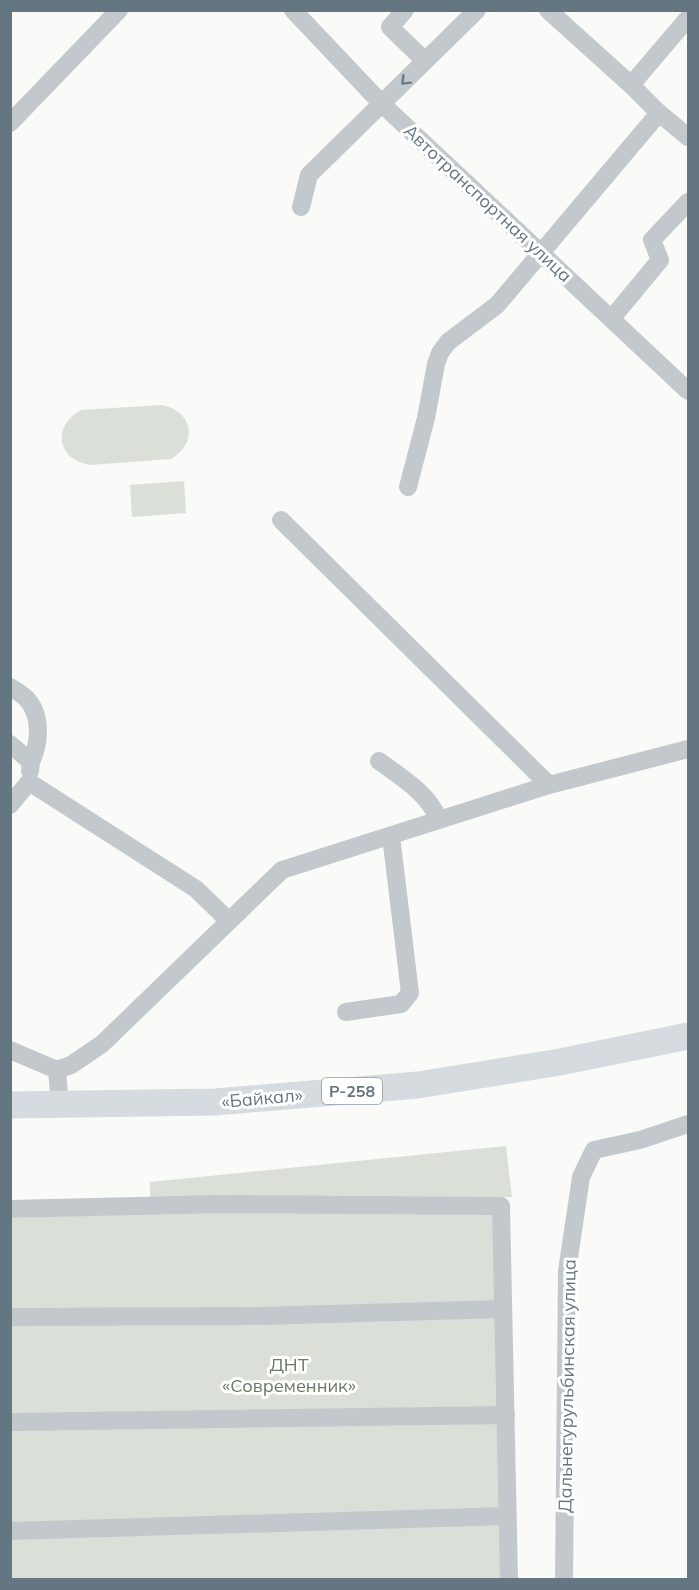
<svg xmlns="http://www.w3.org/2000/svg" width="699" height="1590" viewBox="0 0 699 1590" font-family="Mulish,sans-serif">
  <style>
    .green { fill: #dadfd7 }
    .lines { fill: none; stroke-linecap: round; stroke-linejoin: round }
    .minor { stroke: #c3c8cc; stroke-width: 18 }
    .highway { stroke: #d6dbdf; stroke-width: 27 }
    .oneway { stroke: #6a7a87 }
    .labels { text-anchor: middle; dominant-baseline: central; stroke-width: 6; stroke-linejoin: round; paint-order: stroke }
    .shield { fill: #fff; stroke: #939fa8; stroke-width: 1.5 }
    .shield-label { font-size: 16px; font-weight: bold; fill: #657683 }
    .street-label { font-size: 18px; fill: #657683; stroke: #fff }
    .park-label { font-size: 18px; fill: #687a64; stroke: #fff }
  </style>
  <rect width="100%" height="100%" fill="#fafaf8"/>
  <!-- green -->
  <g class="green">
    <path d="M162 405C194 412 198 443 171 459L90 465C56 459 52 426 81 410Z"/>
    <path d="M184 481 186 513 132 517 130 485Z"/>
    <path d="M506 1146 512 1197 495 1198 502 1579H11L10 1218 150 1214V1182Z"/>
  </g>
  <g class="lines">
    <!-- minor -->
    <g class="minor">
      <path d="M293 10 382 104 688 391"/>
      <path d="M405 10 390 27 425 61"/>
      <path d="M631 85 688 18"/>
      <path d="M659 113 688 137"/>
      <path d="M10 123 119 10"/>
      <path d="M301 207 309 175 477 10"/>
      <path d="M612 318 660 260 652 240 688 202"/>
      <path d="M408 487 426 418 436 364 440 353 448 342 497 305 659 113 631 85 548 10"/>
      <path d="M281 520 549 785"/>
      <path d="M10 687C15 690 22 694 26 698 42 715 40 742 31 762"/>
      <path d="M10 744 31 762 30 771"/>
      <path d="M379 761C402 778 428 793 439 820"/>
      <path d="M10 805 29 782 196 889 229 921"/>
      <path d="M346 1012 401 1004 410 993 391 836"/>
      <path d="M10 1050 57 1070 71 1065 102 1044 282 870 549 785 688 749"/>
      <path d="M57 1070 60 1105"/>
      <path d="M10 1209 220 1204 501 1206 509 1580"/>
      <path d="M10 1317 260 1316 502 1309"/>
      <path d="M10 1422 506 1415"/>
      <path d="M10 1531 507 1516"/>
      <path d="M564 1580 567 1271 581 1177 594 1150 640 1140 688 1124"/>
    </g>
    <!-- highway -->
    <path class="highway" d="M10 1105 215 1102 418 1085 560 1062 688 1036"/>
  </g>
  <!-- one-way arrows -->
  <defs><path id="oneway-chevron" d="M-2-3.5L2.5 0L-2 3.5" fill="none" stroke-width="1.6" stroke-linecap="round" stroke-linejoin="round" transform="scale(1.5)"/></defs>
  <use class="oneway" href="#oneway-chevron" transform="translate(405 81) rotate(135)"/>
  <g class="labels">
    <!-- shield labels -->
    <rect class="shield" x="322" y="1078" width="60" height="26" rx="4.5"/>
    <g class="shield-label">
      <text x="352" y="1091">Р-258</text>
    </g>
    <!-- street labels -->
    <g class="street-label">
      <text transform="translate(488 203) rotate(43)">Автотранспортная улица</text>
      <text transform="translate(262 1098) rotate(-5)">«Байкал»</text>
      <text transform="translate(567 1386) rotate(-89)">Дальнегурульбинская улица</text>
    </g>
    <!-- park labels -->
    <g class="park-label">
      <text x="289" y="1364">ДНТ<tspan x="289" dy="21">«Современник»</tspan></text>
    </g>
  </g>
  <!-- border -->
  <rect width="699" height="1590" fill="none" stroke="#657683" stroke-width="24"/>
</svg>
